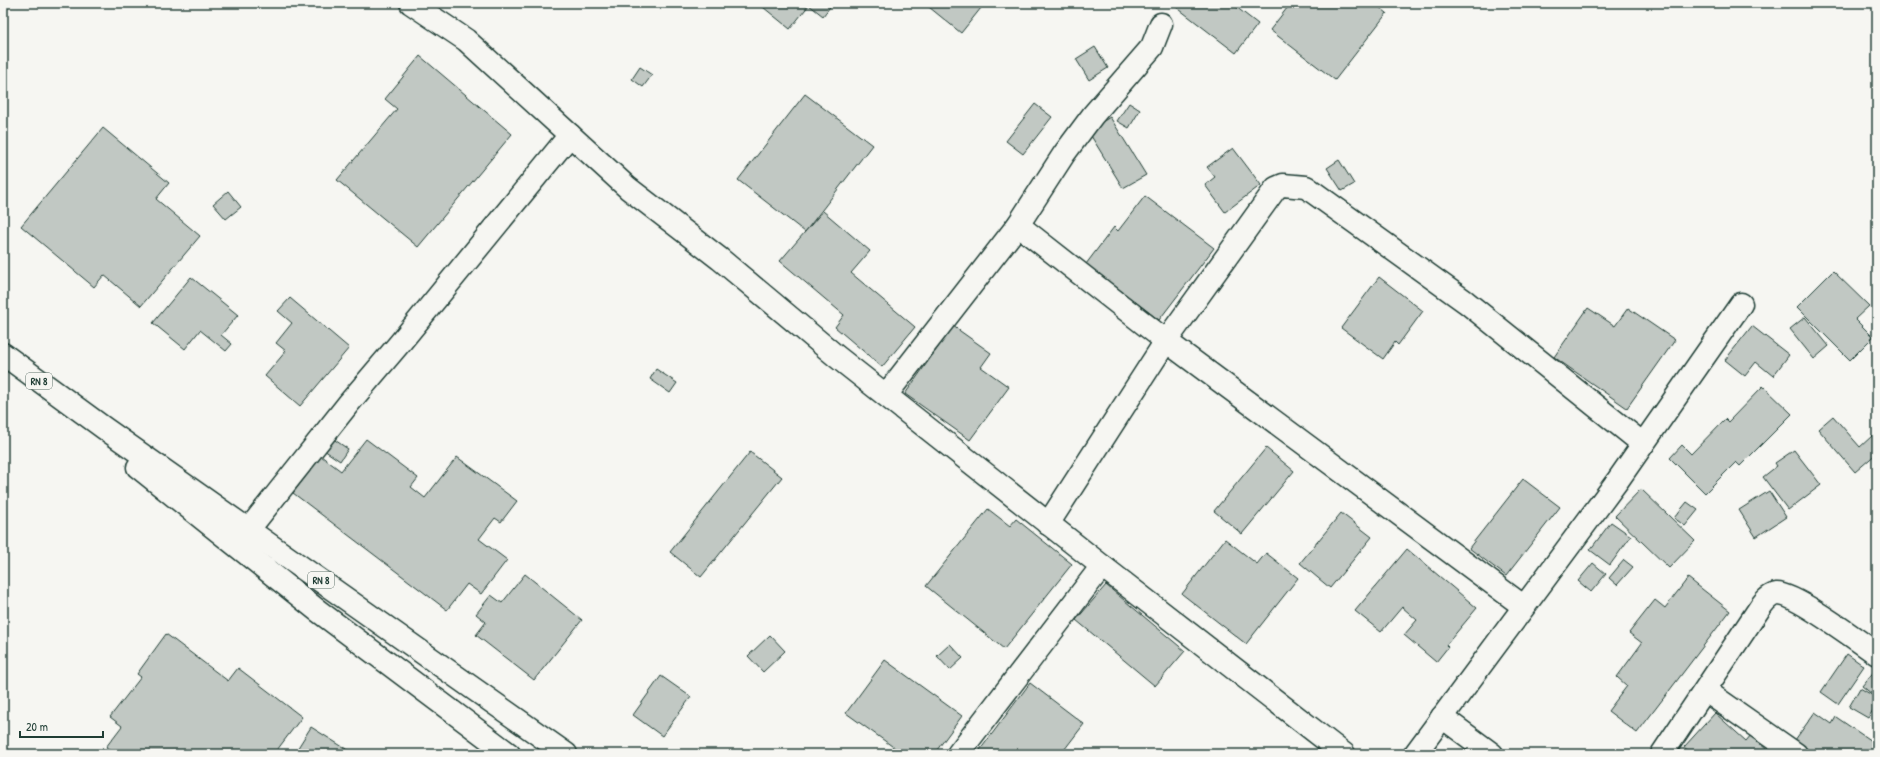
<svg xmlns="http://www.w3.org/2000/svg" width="1880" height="757" viewBox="0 0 1880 757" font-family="'Patrick Hand',sans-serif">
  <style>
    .building { fill: #c1c8c3; stroke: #1f3d34 }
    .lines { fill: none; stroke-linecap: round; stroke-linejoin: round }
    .minor-casing { stroke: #1f3d34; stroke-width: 25 }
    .major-casing { stroke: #1f3d34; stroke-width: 25 }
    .minor { stroke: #f6f6f2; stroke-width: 22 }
    .major { stroke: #f6f6f2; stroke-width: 22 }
    .labels { text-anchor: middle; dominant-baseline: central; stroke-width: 3; stroke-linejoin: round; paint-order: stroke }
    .shield { fill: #f6f6f2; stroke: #60746d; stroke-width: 1 }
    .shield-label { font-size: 10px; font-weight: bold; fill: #1f3d34 }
  </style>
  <rect width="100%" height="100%" fill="#f6f6f2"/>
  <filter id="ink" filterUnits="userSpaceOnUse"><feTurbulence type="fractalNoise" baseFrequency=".025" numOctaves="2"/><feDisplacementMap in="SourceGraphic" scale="8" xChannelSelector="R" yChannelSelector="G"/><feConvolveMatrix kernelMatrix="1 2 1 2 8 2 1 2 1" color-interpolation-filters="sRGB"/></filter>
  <g filter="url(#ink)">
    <!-- building -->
    <g class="building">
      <path d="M758 3H833L823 16 809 5 790 29Z"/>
      <path d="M924 3H985L961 33Z"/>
      <path d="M1171 3H1231L1258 24 1236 53Z"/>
      <path d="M1291 3H1374L1387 13 1335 80 1270 30Z"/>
      <path d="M1095 47 1108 68 1089 80 1076 59Z"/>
      <path d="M420 56 512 134 418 247 337 180 397 109 385 99Z"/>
      <path d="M640 67 652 75 643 87 632 79Z"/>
      <path d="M805 94 872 145 805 232 738 180Z"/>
      <path d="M1129 103 1140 110 1129 128 1117 121Z"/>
      <path d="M1035 104 1052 117 1023 154 1006 141Z"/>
      <path d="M1110 117 1146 175 1123 188 1088 131Z"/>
      <path d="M103 128 169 183 156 199 200 236 141 306 104 275 94 287 21 226Z"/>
      <path d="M1233 148 1261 185 1225 212 1205 185 1215 177 1207 167Z"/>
      <path d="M1339 160 1354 184 1342 191 1327 168Z"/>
      <path d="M228 191 241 207 226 219 213 204Z"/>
      <path d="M1145 196 1214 248 1159 320 1086 264 1114 227 1118 231Z"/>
      <path d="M823 211 870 251 851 273 915 327 882 367 835 327 844 315 780 261Z"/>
      <path d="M1833 271 1869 306 1855 319 1873 337 1850 360 1797 307Z"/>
      <path d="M191 277 238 315 221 335 232 344 226 351 200 330 185 349 153 323Z"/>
      <path d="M1379 277 1423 311 1398 345 1395 342 1383 359 1341 328Z"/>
      <path d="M290 298 349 348 300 406 265 376 286 351 276 343 292 323 278 311Z"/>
      <path d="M1588 308 1615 326 1628 308 1675 340 1627 408 1554 357Z"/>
      <path d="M1805 317 1829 346 1814 359 1790 329Z"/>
      <path d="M953 326 991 353 981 367 1009 387 970 440 905 394Z"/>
      <path d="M1752 326 1789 355 1773 376 1756 362 1745 376 1725 360Z"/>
      <path d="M656 369 677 383 670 393 650 379Z"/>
      <path d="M1763 386 1792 414 1740 466 1736 462 1705 493 1670 458 1682 445 1691 454 1725 419 1728 422Z"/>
      <path d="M1833 416 1860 447 1872 436 1877 442V453L1855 472 1818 429Z"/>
      <path d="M329 436 348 449 340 461 321 448Z"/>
      <path d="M366 439 418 478 411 487 425 498 457 457 517 501 501 522 495 518 479 539 507 560 481 594 467 584 447 610 293 493 321 456 341 471Z"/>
      <path d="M1266 448 1294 471 1242 534 1214 511Z"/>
      <path d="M1794 450 1821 485 1788 510 1763 477 1777 466 1775 463Z"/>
      <path d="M750 452 782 477 701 577 670 552Z"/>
      <path d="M1523 479 1560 507 1506 576 1469 548Z"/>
      <path d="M1641 489 1695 541 1669 568 1615 516Z"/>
      <path d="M1769 491 1786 517 1756 537 1739 510Z"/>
      <path d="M1687 502 1698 510 1685 526 1674 518Z"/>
      <path d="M988 509 1010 526 1016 519 1072 564 1004 649 926 586Z"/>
      <path d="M1341 513 1372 537 1330 588 1300 563Z"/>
      <path d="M1611 522 1631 536 1610 565 1590 550Z"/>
      <path d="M1225 539 1257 564 1266 553 1298 578 1246 644 1182 594Z"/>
      <path d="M1407 549 1477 608 1446 645 1448 647 1436 662 1404 635 1417 620 1402 607 1381 632 1355 611Z"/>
      <path d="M1624 560 1633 567 1617 585 1609 578Z"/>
      <path d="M1593 563 1606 574 1591 592 1578 581Z"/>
      <path d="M525 574 582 620 534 680 476 635 486 622 476 614 491 595 502 603Z"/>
      <path d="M1688 578 1730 611 1637 733 1608 711 1627 686 1617 677 1642 643 1629 633 1655 600 1665 608Z"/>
      <path d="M1106 585 1185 651 1155 686 1076 620Z"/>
      <path d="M166 634 228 681 238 668 302 717 274 754H105L109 749 106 747 122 726 110 717 141 677 137 674Z"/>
      <path d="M770 635 785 651 763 672 748 656Z"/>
      <path d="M950 644 963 658 950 670 937 656Z"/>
      <path d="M1847 654 1864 666 1838 704 1821 692Z"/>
      <path d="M885 660 962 716 934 754H903L846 713Z"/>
      <path d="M1876 669 1877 670V698L1862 686Z"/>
      <path d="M661 676 691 697 662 736 633 715Z"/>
      <path d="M1030 683 1084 724 1061 754H977Z"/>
      <path d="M1860 688 1877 698V704L1868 718 1849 707Z"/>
      <path d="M1815 712 1832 724 1836 717 1877 745V754H1814L1795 740Z"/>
      <path d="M1715 713 1746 741 1751 735 1771 754H1692L1684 747Z"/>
      <path d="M311 727 354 754H294Z"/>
    </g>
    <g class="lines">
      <defs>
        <g id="minor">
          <path d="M411 3 466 40 570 135"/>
          <path d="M1018 225 1166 341 1523 606"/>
          <path d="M886 395 1018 225 1064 154 1093 115 1152 47 1161 24"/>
          <path d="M1048 524 1166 341 1276 188 1283 185 1306 187 1466 302 1643 444"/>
          <path d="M249 529 349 403 400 343 570 135 628 188 720 259 836 356 1102 566 1344 754"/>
          <path d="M1706 691 1796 754"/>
          <path d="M1442 717 1492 754"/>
          <path d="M958 754 1102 566"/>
          <path d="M1415 754 1618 480 1741 304"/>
          <path d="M1662 754 1759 609C1763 603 1769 595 1777 594 1794 593 1860 642 1877 654"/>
        </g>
        <g id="major">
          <path d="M3 354 104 428 566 754"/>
          <path d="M138 467 317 610 509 754"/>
        </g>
      </defs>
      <!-- minor casing -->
      <use href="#minor" class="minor-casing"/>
      <!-- major casing -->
      <use href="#major" class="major-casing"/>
      <!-- minor -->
      <use href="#minor" class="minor"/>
      <!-- major -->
      <use href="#major" class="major"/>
    </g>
  </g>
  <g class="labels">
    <!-- shield labels -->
    <g class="shield">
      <rect x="26" y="373" width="26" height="16" rx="3"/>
      <rect x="308" y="572" width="26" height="16" rx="3"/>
    </g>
    <g class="shield-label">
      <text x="39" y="381">RN 8</text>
      <text x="321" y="580">RN 8</text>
    </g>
  </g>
  <!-- margin -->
  <rect width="1880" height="757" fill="none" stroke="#f6f6f2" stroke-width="16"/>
  <rect x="8" y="8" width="1864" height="741" fill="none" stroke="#1f3d34" stroke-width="1.5" filter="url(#ink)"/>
  <!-- scale -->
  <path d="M20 731v6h83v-6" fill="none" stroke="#1f3d34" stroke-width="2"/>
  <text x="26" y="731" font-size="12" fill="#1f3d34" stroke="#f6f6f2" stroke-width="3" paint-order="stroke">20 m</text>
</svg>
